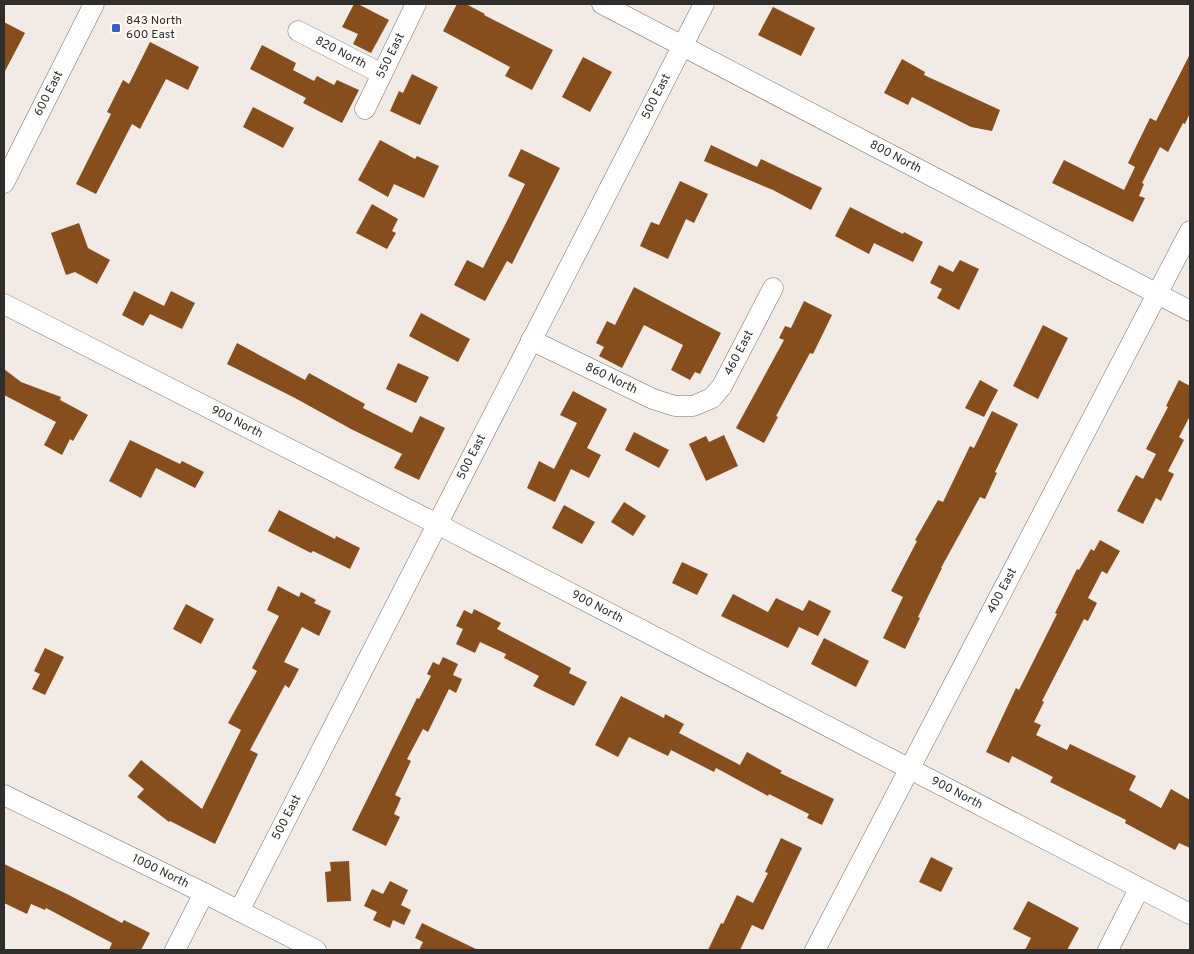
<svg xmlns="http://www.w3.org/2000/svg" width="1194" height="954" viewBox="0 0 1194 954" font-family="Overpass,sans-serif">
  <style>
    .building { fill: #874e1d }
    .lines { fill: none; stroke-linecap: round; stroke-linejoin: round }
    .minor-casing { stroke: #76706b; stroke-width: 21 }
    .minor { stroke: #fff; stroke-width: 20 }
    .poi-dot { fill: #3b5ccd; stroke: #fff8f3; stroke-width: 2 }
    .labels { text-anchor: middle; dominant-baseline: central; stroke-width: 5; stroke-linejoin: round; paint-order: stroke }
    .poi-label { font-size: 12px; fill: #302e2c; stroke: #fff8f3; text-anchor: start }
    .street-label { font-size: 12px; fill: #302e2c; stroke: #fff8f3 }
  </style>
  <rect width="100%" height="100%" fill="#f2eae5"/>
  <!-- building -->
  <g class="building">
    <path d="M354 4H358L389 20 371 53 353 44 358 34 342 27Z"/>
    <path d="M457 4H466L485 14 484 15 553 50 532 90 505 76 510 67 443 31Z"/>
    <path d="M773 7 815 28 801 56 758 35Z"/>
    <path d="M4 22 25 33 4 73Z"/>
    <path d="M150 42 199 67 188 90 166 79 140 129 132 124 96 194 76 184 111 114 107 112 123 80 129 84Z"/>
    <path d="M262 45 296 63 293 70 314 81 317 76 334 85 337 80 359 90 342 123 303 103 306 98 250 69Z"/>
    <path d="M1190 54V113L1185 124 1183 123 1168 152 1160 147 1142 183 1144 184 1139 196 1145 198 1133 222 1052 183 1064 160 1124 190 1135 167 1128 163 1150 118 1156 121Z"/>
    <path d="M583 57 612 72 590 112 562 97Z"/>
    <path d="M902 59 925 72 924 75 1000 110 992 131 971 127 912 97 908 105 884 93Z"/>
    <path d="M412 74 438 87 420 125 390 111 399 91 403 93Z"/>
    <path d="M253 107 294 128 283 148 243 127Z"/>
    <path d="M380 140 415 159 417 156 439 166 424 198 394 184 388 197 358 180Z"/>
    <path d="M711 145 757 167 761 159 822 188 811 210 773 190 704 161Z"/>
    <path d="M521 149 560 168 512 264 507 261 485 301 454 285 467 260 483 268 508 219 525 184 508 176Z"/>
    <path d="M680 181 708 194 694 223 686 219 668 259 640 246 651 222 659 225Z"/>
    <path d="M372 204 398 219 392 231 396 233 387 249 356 233Z"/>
    <path d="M850 207 903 234 904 232 923 242 913 262 874 243 869 254 835 236Z"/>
    <path d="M79 223 88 248 110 260 97 284 75 272 66 275 51 233Z"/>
    <path d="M960 260 979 269 959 310 937 298 942 289 930 283 939 265 953 272Z"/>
    <path d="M634 287 721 333 700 374 695 372 690 380 671 370 683 345 644 325 622 368 599 356 604 347 596 343 607 321 615 325Z"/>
    <path d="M134 291 164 306 171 291 195 303 182 329 150 314 143 326 122 315Z"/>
    <path d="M804 301 832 315 813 354 810 353 776 416 778 417 764 443 736 428 784 340 779 338 785 326 791 328Z"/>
    <path d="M421 313 470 339 458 362 409 336Z"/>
    <path d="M1043 325 1068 338 1038 399 1013 386Z"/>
    <path d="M237 343 305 380 309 373 365 404 363 408 412 433 420 416 445 428 419 480 394 468 402 454 351 429 295 398 227 364Z"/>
    <path d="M398 363 429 377 416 403 386 389Z"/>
    <path d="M4 369 21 382 61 397 60 400 88 415 73 441 70 439 62 455 44 445 56 422 4 395Z"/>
    <path d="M980 380 998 390 984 417 965 408Z"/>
    <path d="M1179 380 1190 386V416L1179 437 1184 440 1168 471 1174 474 1161 501 1156 498 1143 524 1117 511 1136 475 1143 479 1156 454 1146 449 1168 407 1166 406Z"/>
    <path d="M573 391 607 409 587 448 601 455 589 478 571 469 555 502 527 488 539 461 554 469 577 423 560 415Z"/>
    <path d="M992 411 1018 424 995 472 997 473 985 499 980 497 941 568H942L918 617 920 618 905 649 883 638 903 597 891 591 917 541 915 540 938 500 943 502 970 446 974 448Z"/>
    <path d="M634 432 669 450 659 468 625 450Z"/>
    <path d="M724 435 738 466 706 481 689 444 706 436 709 442Z"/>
    <path d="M130 440 180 464 182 461 204 472 195 488 156 468 141 498 109 481Z"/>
    <path d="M624 502 646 516 633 536 611 522Z"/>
    <path d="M564 505 595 522 582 544 552 528Z"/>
    <path d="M279 510 335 539 336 536 360 548 350 569 313 551 311 553 268 531Z"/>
    <path d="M1100 540 1120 551 1107 574 1102 571 1088 598 1097 603 1088 621 1084 619 1042 701 1044 702 1034 722 1041 725 1036 735 1067 750 1070 744 1136 776 1129 790 1161 808 1171 789 1190 800V848L1179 843 1175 850 1125 823 1126 820 1050 782 1053 777 1012 756 1009 763 986 752 1016 688 1019 690 1057 614 1055 613 1077 569 1079 570 1091 549 1094 551Z"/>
    <path d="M682 562 708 574 697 595 672 583Z"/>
    <path d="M278 586 299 597 301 592 316 600 314 603 331 611 319 636 302 627 284 662 299 669 289 688 285 685 250 750 258 754 215 844 170 821 169 822 137 797 144 789 128 776 141 760 202 809 241 730 228 723 257 671 252 668 279 616 267 610Z"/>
    <path d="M733 594 768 612 776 598 803 611 809 600 831 611 818 636 799 627 788 648 721 616Z"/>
    <path d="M186 604 214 619 201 644 173 629Z"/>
    <path d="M474 609 501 623 497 629 571 668 569 673 587 682 574 706 533 686 539 676 504 658 506 654 480 642 475 653 456 644 463 629 456 626 464 610 472 614Z"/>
    <path d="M824 638 869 661 856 687 811 664Z"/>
    <path d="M45 648 64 657 45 695 32 689 40 674 34 671Z"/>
    <path d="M443 657 458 664 453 675 462 679 456 693 449 689 428 732 423 729 407 759 411 761 395 795 401 798 394 814 400 817 386 846 352 830 417 698 419 699 431 676 427 674 433 662 439 665Z"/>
    <path d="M621 696 664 718 665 714 684 724 679 733 740 765 747 752 782 771 780 773 834 799 822 825 807 818 809 814 769 794 768 796 716 768 714 772 671 750 668 756 629 737 618 757 595 745Z"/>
    <path d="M781 838 802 848 763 930 752 925 740 950H708L721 923 723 924 737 895 753 903 768 873 765 872Z"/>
    <path d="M931 857 953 868 941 892 919 882Z"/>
    <path d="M349 861 351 901 327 902 325 872 331 871 330 862Z"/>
    <path d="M4 864 67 894 122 923 124 920 150 933 141 950H109L112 943 46 908 45 910 31 904 27 914 4 903Z"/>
    <path d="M390 881 408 890 401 905 411 910 404 925 393 920 390 928 373 920 377 912 364 906 372 889 383 894Z"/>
    <path d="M1028 901 1079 928 1067 950H1025L1031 938 1013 929Z"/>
    <path d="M422 923 478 950H419L423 942 415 938Z"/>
  </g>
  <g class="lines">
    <defs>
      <g id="minor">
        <path id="s1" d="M602 4 1190 311"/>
        <path id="s2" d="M298 31 382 74"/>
        <path id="s3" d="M365 109 416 4"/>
        <path id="s4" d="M4 183 94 4"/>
        <path id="s5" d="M4 304 437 524 1190 914"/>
        <path id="s6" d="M531 340 653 399 675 406H693L712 398 722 386 773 288"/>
        <path id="s7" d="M4 795 204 893 316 950"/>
        <path id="s8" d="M239 911 704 4"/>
        <path d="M175 950 204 893"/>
        <path id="s9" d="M815 950 1190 231"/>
        <path d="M1108 950 1139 889"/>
      </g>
    </defs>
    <!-- minor casing -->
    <use href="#minor" class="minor-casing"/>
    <!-- minor -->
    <use href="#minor" class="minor"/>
  </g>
  <!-- markers -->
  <rect class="poi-dot" x="111" y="23" width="10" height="10" rx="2.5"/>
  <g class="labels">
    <!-- poi labels -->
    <g class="poi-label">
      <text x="126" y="21">843 North<tspan x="126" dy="14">600 East</tspan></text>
    </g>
    <!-- street labels -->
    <g class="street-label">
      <text stroke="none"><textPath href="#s2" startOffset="48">820 North</textPath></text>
      <text stroke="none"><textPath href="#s3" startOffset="59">550 East</textPath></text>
      <text stroke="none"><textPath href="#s4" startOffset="100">600 East</textPath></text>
      <text stroke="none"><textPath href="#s8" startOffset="915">500 East</textPath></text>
      <text stroke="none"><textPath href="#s1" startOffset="331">800 North</textPath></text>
      <text stroke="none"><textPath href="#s6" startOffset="250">460 East</textPath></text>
      <text stroke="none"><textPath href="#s6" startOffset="89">860 North</textPath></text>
      <text stroke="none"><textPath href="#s5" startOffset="261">900 North</textPath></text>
      <text stroke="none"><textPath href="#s8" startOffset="510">500 East</textPath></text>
      <text stroke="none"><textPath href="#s9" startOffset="405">400 East</textPath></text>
      <text stroke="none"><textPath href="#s5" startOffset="666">900 North</textPath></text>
      <text stroke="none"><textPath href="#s5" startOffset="1071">900 North</textPath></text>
      <text stroke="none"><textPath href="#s8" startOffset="105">500 East</textPath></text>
      <text stroke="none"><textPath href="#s7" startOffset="174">1000 North</textPath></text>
    </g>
  </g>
  <!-- border -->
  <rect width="1194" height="954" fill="none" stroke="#302e2c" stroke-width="10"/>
</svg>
